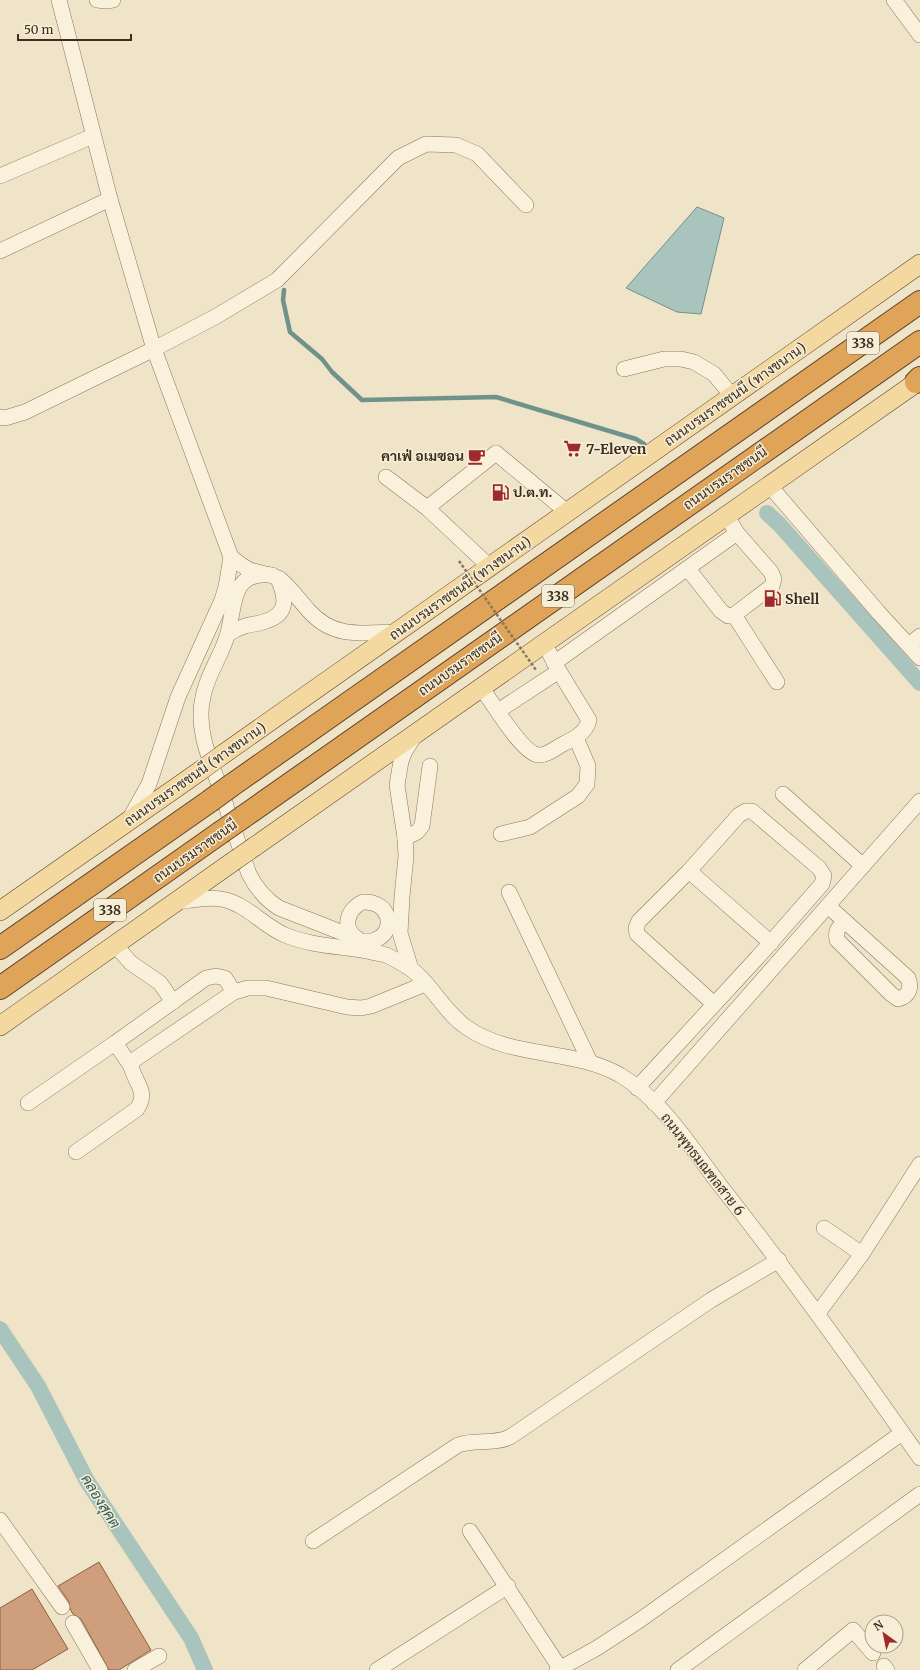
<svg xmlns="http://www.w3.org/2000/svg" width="920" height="1670" viewBox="0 0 920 1670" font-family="Merriweather,Sarabun,serif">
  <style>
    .water { fill: #a9c4bc; stroke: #6f938a }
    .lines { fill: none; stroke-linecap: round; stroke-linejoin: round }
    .stream { stroke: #6f938a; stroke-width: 4.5 }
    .canal { stroke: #a9c4bc; stroke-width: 16 }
    .building { fill: #cf9f7d; stroke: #8d5f41 }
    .minor-casing { stroke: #8d765c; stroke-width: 16 }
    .major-casing { stroke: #5b4430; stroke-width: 20 }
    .highway-casing { stroke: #5b4430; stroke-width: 24 }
    .minor { stroke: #faf1dc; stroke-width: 15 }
    .major { stroke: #f3d9a0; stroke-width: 19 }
    .highway { stroke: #e0a458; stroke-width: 22 }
    .major-bridge-casing { stroke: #5b4430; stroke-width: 20; stroke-linecap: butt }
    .highway-bridge-casing { stroke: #5b4430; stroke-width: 24; stroke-linecap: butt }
    .path-bridge { stroke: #8d765c; stroke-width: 2.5; stroke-dasharray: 3 2; stroke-linecap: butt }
    .major-bridge { stroke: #f3d9a0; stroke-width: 19 }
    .highway-bridge { stroke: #e0a458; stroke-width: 22 }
    .labels { text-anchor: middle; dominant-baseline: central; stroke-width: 3; stroke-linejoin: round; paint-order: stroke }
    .shield { fill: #f7eed8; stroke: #756857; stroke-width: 1 }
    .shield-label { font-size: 13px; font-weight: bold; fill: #3d2e20 }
    .street-label { font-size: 14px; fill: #3d2e20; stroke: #f7eed8 }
    .poi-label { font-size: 14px; font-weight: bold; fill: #3d2e20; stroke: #f7eed8; text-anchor: start }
    .water-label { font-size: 15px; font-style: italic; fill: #2f5d5a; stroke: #f7eed8 }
  </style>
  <rect width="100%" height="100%" fill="#f0e4c8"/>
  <!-- water -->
  <path class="water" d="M697 207 724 218 701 314 677 312 626 288Z"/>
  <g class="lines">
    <!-- stream -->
    <path class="stream" d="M284 290 283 300 290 332 322 359 332 372 362 400 496 397 636 439 644 444"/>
    <!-- canal -->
    <g class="canal">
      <path d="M767 513 779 524 920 683"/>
      <path d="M0 1329 38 1386 87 1481 191 1638 205 1670"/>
    </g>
  </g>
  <!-- building -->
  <g class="building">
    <path d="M99 1562 151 1650 119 1670H109L81 1619 73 1614 70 1609 69 1602 58 1586Z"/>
    <path d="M32 1589 68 1649 32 1670H0V1608Z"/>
  </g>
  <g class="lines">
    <defs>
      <g id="minor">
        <path d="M59 0 110 199 154 349 231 557 226 587 222 600 178 697 149 784 129 820"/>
        <path d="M97 0 106 1 113 0"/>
        <path d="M894 0 920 35"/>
        <path d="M0 176 93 136"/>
        <path d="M0 251 110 199"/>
        <path d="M624 369 664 359H681L694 362 714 374 732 396"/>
        <path d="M0 417 5 418 25 412 154 349 215 317 277 280 398 158 426 144 456 145 477 154 526 205"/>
        <path d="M386 477 427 508"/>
        <path d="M769 485 879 613 920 658"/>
        <path d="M231 557C236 561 242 566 248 569 259 574 270 573 280 579 291 588 299 600 309 611 334 639 363 633 397 632"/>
        <path d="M490 567 427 508 496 453 567 512"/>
        <path d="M688 569 721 611 728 616 734 615 772 586 774 579 771 572 737 533"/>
        <path d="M272 575C233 571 235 600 229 629 224 653 207 673 203 697 195 731 212 764 223 796 231 822 240 848 249 874 256 888 265 899 279 908L356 938"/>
        <path d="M734 615 777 682"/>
        <path d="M228 634C233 631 239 628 245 626 252 624 259 624 266 621 289 614 286 597 278 579"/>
        <path d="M909 645 920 636"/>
        <path d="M554 663 737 533 726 515"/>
        <path d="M481 687C492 702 522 753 538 755 546 756 556 748 563 744 574 739 586 733 589 720L559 671 544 643"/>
        <path d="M498 711 559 671"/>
        <path d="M783 794 863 866"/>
        <path d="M501 834 530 827 578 796 587 784 588 766 576 738"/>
        <path d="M405 838 417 832 422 826 430 766"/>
        <path d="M509 892 590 1062"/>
        <path d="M177 902C193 900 210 896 226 900 248 906 264 926 285 935 311 946 339 946 367 951 373 953 380 953 386 955 393 958 401 963 408 967 429 980 444 1012 466 1027 511 1059 572 1048 620 1075 662 1100 690 1146 719 1184 789 1273 855 1365 920 1458"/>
        <path d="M828 906 908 978C912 988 909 996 898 999L891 994 837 940C835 931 838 928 845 921"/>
        <path d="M350 942C358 941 368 943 375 940 398 931 389 900 363 902 347 909 341 929 358 939"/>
        <path d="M115 945 131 963 160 983 173 1002"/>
        <path d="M411 969 400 933 402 897 406 856 405 838 397 785 401 761 405 751 414 737"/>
        <path d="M714 1004 637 934 636 928 639 921 689 871 771 943"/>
        <path d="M115 1043 206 978 216 976 225 978 234 992"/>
        <path d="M637 1088 757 958 822 884 824 876 819 868 752 811H746L739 815 689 871"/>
        <path d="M28 1103 115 1043 131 1066"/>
        <path d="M654 1103 920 801"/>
        <path d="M76 1152 137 1109C149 1091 135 1084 131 1066L134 1060 234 992 248 988H266L347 1007 361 1008 371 1006 425 984"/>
        <path d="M824 1228 862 1254"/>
        <path d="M818 1313 862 1254 920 1164"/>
        <path d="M0 1520 62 1607"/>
        <path d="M470 1531 560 1668"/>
        <path d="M313 1541 458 1445C476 1439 492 1445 510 1437L711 1300 779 1260"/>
        <path d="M73 1623 100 1670"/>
        <path d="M884 1666 887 1670"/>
        <path d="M135 1670 159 1656"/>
        <path d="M377 1670 508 1586"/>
        <path d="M557 1670 597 1648 640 1620 902 1433"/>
        <path d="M678 1670 920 1494"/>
        <path d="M805 1670 853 1630 873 1653"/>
      </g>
      <g id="major">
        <path d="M222 755 920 264"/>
        <path d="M254 847 920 380"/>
        <path d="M0 911 200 771"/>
        <path d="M0 1026 231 863"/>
      </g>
      <g id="highway">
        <path d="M916 382 920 378"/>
        <path d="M232 785 920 302"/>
        <path d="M243 817 920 342"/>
        <path d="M0 948 210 801"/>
        <path d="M0 988 220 833"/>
      </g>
    </defs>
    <!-- minor casing -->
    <use href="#minor" class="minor-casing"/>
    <!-- major casing -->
    <use href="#major" class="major-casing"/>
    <!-- highway casing -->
    <use href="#highway" class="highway-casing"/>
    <!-- minor -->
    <use href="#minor" class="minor"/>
    <!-- major -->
    <use href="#major" class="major"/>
    <!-- highway -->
    <use href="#highway" class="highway"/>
    <defs>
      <g id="major-bridge">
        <path d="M200 771 222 755"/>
        <path d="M231 863 254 847"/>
      </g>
      <g id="highway-bridge">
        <path d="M210 801 232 785"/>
        <path d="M220 833 243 817"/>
      </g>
    </defs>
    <!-- major-bridge casing -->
    <use href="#major-bridge" class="major-bridge-casing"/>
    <!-- highway-bridge casing -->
    <use href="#highway-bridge" class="highway-bridge-casing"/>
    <!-- path-bridge -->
    <path class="path-bridge" d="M459 561 536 670"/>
    <!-- major-bridge -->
    <use href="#major-bridge" class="major-bridge"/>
    <!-- highway-bridge -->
    <use href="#highway-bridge" class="highway-bridge"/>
  </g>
  <!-- icons -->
  <defs>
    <symbol id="supermarket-bare" viewBox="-9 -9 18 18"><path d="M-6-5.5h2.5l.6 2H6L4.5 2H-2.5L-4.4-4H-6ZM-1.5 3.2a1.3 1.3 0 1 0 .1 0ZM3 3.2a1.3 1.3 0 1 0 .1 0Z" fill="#9e2a2b" stroke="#f7eed8" stroke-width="2.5" paint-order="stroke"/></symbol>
    <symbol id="cafe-bare" viewBox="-9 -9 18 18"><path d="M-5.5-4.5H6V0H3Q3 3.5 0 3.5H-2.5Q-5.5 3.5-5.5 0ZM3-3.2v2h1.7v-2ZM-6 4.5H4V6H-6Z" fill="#9e2a2b" stroke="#f7eed8" stroke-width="2.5" paint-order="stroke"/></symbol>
    <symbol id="fuel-bare" viewBox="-9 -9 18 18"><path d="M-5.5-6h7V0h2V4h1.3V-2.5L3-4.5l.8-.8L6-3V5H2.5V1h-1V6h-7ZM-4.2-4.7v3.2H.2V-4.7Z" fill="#9e2a2b" stroke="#f7eed8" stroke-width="2.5" paint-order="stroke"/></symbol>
  </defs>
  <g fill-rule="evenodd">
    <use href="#supermarket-bare" x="560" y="436" width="25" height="25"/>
    <use href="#cafe-bare" x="464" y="444" width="25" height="25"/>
    <use href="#fuel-bare" x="488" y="480" width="25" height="25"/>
    <use href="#fuel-bare" x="760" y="586" width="25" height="25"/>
  </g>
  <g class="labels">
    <!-- shield labels -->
    <g class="shield">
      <rect x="847" y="332" width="32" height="22" rx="3"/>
      <rect x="542" y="585" width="32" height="22" rx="3"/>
      <rect x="94" y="899" width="32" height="22" rx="3"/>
    </g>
    <g class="shield-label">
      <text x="863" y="343">338</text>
      <text x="558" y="596">338</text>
      <text x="110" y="910">338</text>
    </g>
    <!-- street labels -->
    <g class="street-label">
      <text transform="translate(735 394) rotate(-35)">ถนนบรมราชชนนี (ทางขนาน)</text>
      <text transform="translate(725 478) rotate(-35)">ถนนบรมราชชนนี</text>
      <text transform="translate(460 588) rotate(-35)">ถนนบรมราชชนนี (ทางขนาน)</text>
      <text transform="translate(460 664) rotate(-35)">ถนนบรมราชชนนี</text>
      <text transform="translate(195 774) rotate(-35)">ถนนบรมราชชนนี (ทางขนาน)</text>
      <text transform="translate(195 851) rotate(-35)">ถนนบรมราชชนนี</text>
      <text transform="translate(703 1164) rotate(52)">ถนนพุทธมณฑลสาย 6</text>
    </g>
    <!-- poi labels -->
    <g class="poi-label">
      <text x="586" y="449">7-Eleven</text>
      <text x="464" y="456" text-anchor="end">คาเฟ่ อเมซอน</text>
      <text x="513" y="492">ป.ต.ท.</text>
      <text x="785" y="599">Shell</text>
    </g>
    <!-- water labels -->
    <g class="water-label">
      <text transform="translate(101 1501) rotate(58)">คลองสุคต</text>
    </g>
  </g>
  <!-- north arrow -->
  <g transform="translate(884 1634) rotate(327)"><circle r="19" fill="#f7eed8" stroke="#ada18e"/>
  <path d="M0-3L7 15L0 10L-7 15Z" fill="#9e2a2b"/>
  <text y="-6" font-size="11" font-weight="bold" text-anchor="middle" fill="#3d2e20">N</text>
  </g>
  <!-- scale -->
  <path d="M18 34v6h113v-6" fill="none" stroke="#3d2e20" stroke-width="2"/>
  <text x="24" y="34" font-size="12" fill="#3d2e20" stroke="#f7eed8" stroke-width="3" paint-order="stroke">50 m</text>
</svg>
